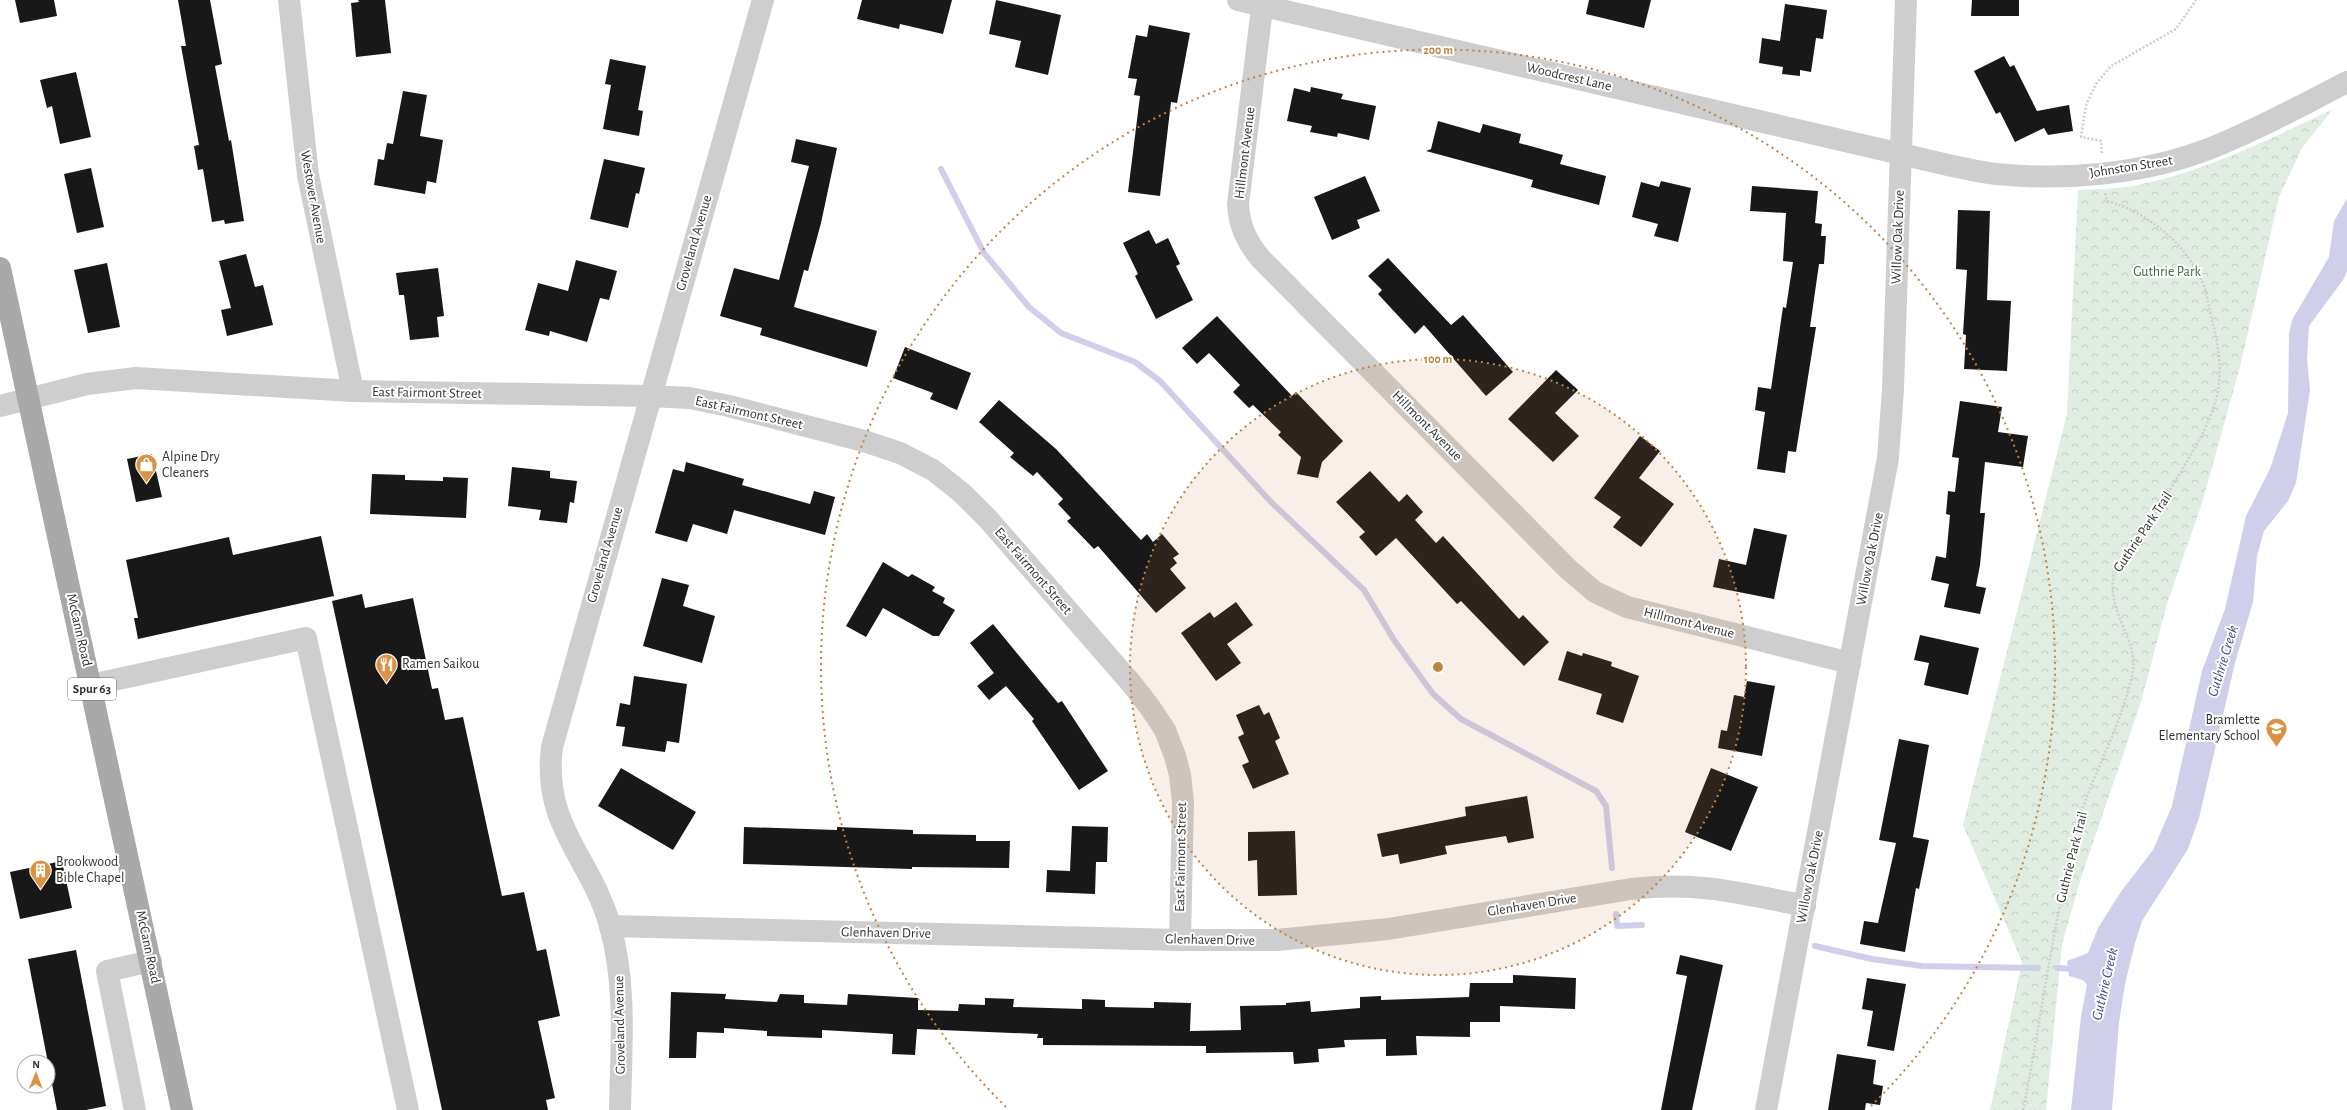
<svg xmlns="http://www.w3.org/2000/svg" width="2347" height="1110" viewBox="0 0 2347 1110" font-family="'Alegreya Sans',sans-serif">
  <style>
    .park { fill: url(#park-crowns) }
    .water { fill: #cfcfeb }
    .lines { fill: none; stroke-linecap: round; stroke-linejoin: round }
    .stream { stroke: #cfcfeb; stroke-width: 6 }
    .building { fill: #181818 }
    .path { stroke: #cecece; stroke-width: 2.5; stroke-dasharray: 2 2; stroke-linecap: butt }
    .minor { stroke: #cecece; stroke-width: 22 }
    .major { stroke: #a9a9a9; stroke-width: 22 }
    .ring { fill: none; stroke: #c2833f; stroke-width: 2; stroke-dasharray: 2 4 }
    .labels { text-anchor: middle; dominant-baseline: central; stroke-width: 4; stroke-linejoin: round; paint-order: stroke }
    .shield { fill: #fff; stroke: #6f6f6f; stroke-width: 1 }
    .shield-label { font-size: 13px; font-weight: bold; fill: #313131 }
    .street-label { font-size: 14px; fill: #313131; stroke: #fff }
    .park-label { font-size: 14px; fill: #416b46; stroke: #fff }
    .poi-label { font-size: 14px; fill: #313131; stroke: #fff; text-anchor: start }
    .water-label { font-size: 15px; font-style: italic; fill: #434490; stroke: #fff }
    .centre { fill: #c2833f; stroke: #fff; stroke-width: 2 }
    .ring-label { font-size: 12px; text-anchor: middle; font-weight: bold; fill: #c2833f; stroke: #fff; stroke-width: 4; stroke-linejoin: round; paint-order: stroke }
  </style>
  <defs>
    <pattern id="park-crowns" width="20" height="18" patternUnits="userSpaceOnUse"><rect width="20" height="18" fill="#e1ede2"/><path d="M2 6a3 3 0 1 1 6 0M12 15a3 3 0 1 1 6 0" fill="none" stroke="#c2ccc2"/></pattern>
  </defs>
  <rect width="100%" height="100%" fill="#fff"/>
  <!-- park -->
  <path class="park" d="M2333 109 2302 148 2279 197 2240 367 2202 503 2167 604 2141 702 2082 875 2062 944 2046 1110H1990L2022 962 1963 825 2067 414 2078 190C2096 189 2115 189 2133 186 2204 172 2268 140 2333 109Z"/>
  <!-- water -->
  <path class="water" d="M2347 199V272L2343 280 2309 326 2307 359 2310 390 2296 483 2288 501 2264 531 2257 556 2253 602 2235 663 2199 818 2188 849 2142 921 2135 943 2125 984 2119 1023 2112 1110H2071L2081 1016 2087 985 2083 980 2069 976 2067 961 2088 953 2098 928 2120 893 2153 850 2172 806 2202 671 2225 609 2246 516 2270 469 2288 413 2289 333 2292 320 2329 257 2334 221Z"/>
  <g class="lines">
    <!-- stream -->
    <g class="stream">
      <path d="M941 169 984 253 1029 307 1061 333 1135 362 1160 381 1271 502 1364 590 1394 640 1433 694 1461 719 1596 791 1606 806 1612 868"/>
      <path d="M1616 914 1617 926 1642 925"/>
      <path d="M1815 946 1872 959 1922 966 2038 968"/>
      <path d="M2057 968 2075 969"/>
    </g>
  </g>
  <!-- building -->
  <g class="building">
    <path d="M15 0H54L57 16 20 23Z"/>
    <path d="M178 0H210L222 64 215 66 229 141 231 140 244 221 225 224 224 220 212 222 203 169 198 170 194 146 199 145 181 46H186Z"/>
    <path d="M358 0H385L391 53 356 57 351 3 359 2Z"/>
    <path d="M862 0H952L943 34 900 24 899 29 857 19Z"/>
    <path d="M996 0 1061 15 1048 75 1015 67 1021 41 989 34Z"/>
    <path d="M1589 0H1651L1644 28 1586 14Z"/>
    <path d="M1972 0H2019V16H1971Z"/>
    <path d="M1785 4 1827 10 1823 39 1816 38 1811 72 1800 70V76L1782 74 1783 67 1759 63 1762 38 1780 41Z"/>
    <path d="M1149 25 1190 33 1177 103 1171 102 1160 196 1128 192 1140 96 1134 95 1137 79 1128 78 1136 35 1147 37Z"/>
    <path d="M2004 56 2010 67 2014 65 2037 111 2069 105 2073 131 2048 135 2044 128 2015 142 2000 112 1996 114 1974 71Z"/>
    <path d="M610 59 646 66 638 110 643 111 639 136 603 129 611 85 605 84Z"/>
    <path d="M76 72 91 137 60 144 52 106 47 108 40 80Z"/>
    <path d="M1311 87 1343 94 1341 99 1376 106 1369 140 1338 133 1337 137 1310 132 1312 126 1287 121 1294 88 1310 92Z"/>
    <path d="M403 91 427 95 420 136 443 140 436 183 427 181 425 194 374 185 378 159 384 160 387 143 393 144Z"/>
    <path d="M1438 121 1480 133 1483 124 1521 134 1519 143 1563 155 1560 164 1606 176 1599 205 1531 187 1533 180 1426 151 1431 149Z"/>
    <path d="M796 139 837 148 821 223 808 271 804 270 794 307 877 331 867 367 760 335 762 328 720 316 734 268 779 280 809 166 791 162Z"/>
    <path d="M604 159 645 168 639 194 636 193 628 228 590 219Z"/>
    <path d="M91 168 104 227 77 233 64 174Z"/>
    <path d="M1365 176 1380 211 1357 220 1360 228 1332 240 1314 197Z"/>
    <path d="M1661 181 1691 188 1678 242 1654 236 1658 224 1632 217 1641 182 1659 187Z"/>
    <path d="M1752 186 1818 191 1815 223 1822 224 1821 236H1826L1824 264H1819L1810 327H1816L1796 452 1788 451 1785 473 1757 469 1765 412 1755 410 1758 387 1771 389 1783 307 1786 308 1793 262 1783 261 1786 213 1750 211Z"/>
    <path d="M1958 210 1990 211 1987 300 2011 301 2007 371 1964 369 1966 335 1963 334 1967 270 1956 269Z"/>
    <path d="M1149 230 1156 244 1168 238 1180 264 1176 266 1193 300 1156 319 1135 276 1138 274 1123 243Z"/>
    <path d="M246 254 255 287 263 285 273 325 227 336 221 310 231 308 219 261Z"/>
    <path d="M1388 258 1451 325 1463 315 1513 372 1486 396 1424 325 1415 334 1378 294 1382 290 1368 276Z"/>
    <path d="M576 260 617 271 609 300 600 298 587 342 550 331 549 336 525 330 538 283 568 291Z"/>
    <path d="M107 263 120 327 88 333 74 270Z"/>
    <path d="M438 268 444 316 437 317 439 337 410 340 404 295H399L396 273Z"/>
    <path d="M1217 316 1292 396 1296 392 1343 441 1322 462 1318 478 1297 474 1301 457 1278 435 1281 432 1253 405 1249 408 1233 392 1240 385 1209 353 1197 364 1182 348Z"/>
    <path d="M905 347 971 373 957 410 930 399 933 393 893 378Z"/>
    <path d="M1556 370 1578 390 1555 413 1579 436 1553 462 1508 419Z"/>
    <path d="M999 400 1056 449 1141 540 1147 534 1153 542 1162 534 1179 554 1173 558 1177 563 1170 569 1186 588 1156 613 1098 546 1094 549 1067 521 1071 518 1058 504 1063 499 1037 472 1033 476 1010 457 1014 453 979 422Z"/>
    <path d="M1960 401 2002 407 1998 432 2028 436 2023 467 1985 462 1980 513H1985L1980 565 1976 586 1986 588 1980 614 1944 607 1949 584 1931 580 1936 556 1946 558 1950 515 1946 514 1948 491 1955 492 1959 458 1952 457Z"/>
    <path d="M1640 436 1660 451 1639 478 1674 504 1641 547 1613 527 1621 517 1594 498Z"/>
    <path d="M152 454 162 497 136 502 127 459Z"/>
    <path d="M686 462 744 479 742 485 810 504 814 491 835 497 825 535 734 510 727 534 693 524 687 542 655 533 673 469 684 472Z"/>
    <path d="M512 467 550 471V478L577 481 574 503 570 502 567 523 539 520 541 510 508 506Z"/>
    <path d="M1370 471 1399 502 1407 494 1423 512 1415 520 1436 543 1443 536 1519 619 1523 615 1549 642 1524 666 1461 601 1457 604 1396 538 1376 556 1359 537 1365 532 1336 502Z"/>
    <path d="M372 474 405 475V480L443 481V477L468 478 466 518 370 514Z"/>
    <path d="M1754 528 1787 535 1774 599 1713 587 1719 559 1746 565Z"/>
    <path d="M321 536 334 596 138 639 134 618H138L126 560 229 537 233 555Z"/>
    <path d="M883 562 908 577 912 574 935 587 932 591 945 598 943 603 955 610 939 636H933L883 608 866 637 846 626Z"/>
    <path d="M662 578 689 585 683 606 715 616 702 663 643 646Z"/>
    <path d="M362 594 365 608 413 598 432 689 438 688 445 720 463 717 502 896 524 892 537 951 546 949 560 1016 538 1021 555 1098 546 1100 548 1110H442L332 601Z"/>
    <path d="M1236 602 1253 625 1227 644 1241 663 1216 681 1181 633 1210 612 1214 618Z"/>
    <path d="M993 624 1058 703 1062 701 1108 771 1079 790 1032 721 1034 719 1006 686 989 700 977 686 994 673 970 643Z"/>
    <path d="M1920 635 1979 648 1968 695 1924 685 1929 663 1914 660Z"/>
    <path d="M1567 651 1582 656 1583 653 1612 662 1611 666 1639 676 1623 723 1596 714 1602 694 1558 680Z"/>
    <path d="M634 676 687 684 679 743 667 741 665 752 622 746 625 727 616 726 620 703 630 705Z"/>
    <path d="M1747 681 1775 686 1762 756 1718 748 1721 730 1727 731 1734 695 1744 697Z"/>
    <path d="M1259 705 1264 715 1269 712 1280 738 1275 741 1289 774 1253 789 1242 765 1249 762 1238 737 1244 734 1236 715Z"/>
    <path d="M1899 739 1929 745 1913 837 1929 840 1919 889 1916 888 1905 952 1860 944 1864 921 1878 923 1896 843 1879 840Z"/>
    <path d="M621 768 696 812 673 850 598 806Z"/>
    <path d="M1711 768 1758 787 1731 851 1685 832Z"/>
    <path d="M1527 796 1534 838 1508 843 1506 836 1445 846 1447 854 1400 864 1398 854 1382 857 1377 834 1466 816 1465 807Z"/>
    <path d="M1072 826 1108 827 1107 862H1096L1095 894 1046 892 1047 870 1070 871Z"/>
    <path d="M744 827 837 830V827L913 830V834L976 835V841H1010L1009 868 912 867V869L743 864Z"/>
    <path d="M1295 831 1297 895 1258 896 1257 860 1248 861V832Z"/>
    <path d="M62 861 72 908 20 919 10 872Z"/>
    <path d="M76 950 106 1106 86 1110H57L28 959Z"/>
    <path d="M1680 955 1723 965 1692 1110H1661L1687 976 1676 974Z"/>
    <path d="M1513 975 1576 978 1575 1009 1500 1006V1022H1470V1037L1416 1036 1417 1055 1386 1056V1039L1344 1040 1345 1047 1318 1049 1319 1062 1294 1064 1293 1052 1206 1053V1046L1043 1045V1038H1037L1038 1034 917 1029 915 1055 892 1054 893 1034 822 1030V1038L767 1036V1031L724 1028V1033L697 1032 696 1058H669L671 992 726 994 725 999 777 1002 780 994 804 995V1003L847 1005 848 994 918 998V1010L958 1011 959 1004 985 1005V998L1014 999 1013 1007 1082 1009V999L1105 1000V1007L1154 1008V1002L1191 1003 1190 1031 1241 1030 1240 1006 1286 1005V1003L1310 1001 1311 1012 1360 1008V997L1381 996V1000L1469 997 1470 983H1513Z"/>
    <path d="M1867 978 1906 984 1894 1051 1867 1046 1873 1011 1862 1009Z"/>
    <path d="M1837 1054 1876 1060 1873 1084 1883 1086 1880 1105 1866 1103 1865 1110H1828Z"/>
  </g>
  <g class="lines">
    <!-- path -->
    <g class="path">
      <path d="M2102 153 2101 141 2081 137 2086 105 2096 84 2111 66 2176 29 2196 0"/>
      <path d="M2023 1110C2038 1036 2048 960 2064 886 2069 865 2071 842 2078 821 2094 771 2123 723 2133 670 2138 640 2106 612 2114 574 2141 535 2168 496 2191 454 2201 437 2211 419 2216 399 2223 375 2219 349 2213 324 2210 313 2208 301 2205 289 2191 247 2148 212 2107 201L2105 193"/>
    </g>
    <!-- minor -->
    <g class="minor">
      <path d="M289 0 308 175 353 391"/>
      <path d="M1238 0 1901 154C1932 161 1964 170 1996 174 2066 181 2145 174 2211 148 2257 130 2302 105 2347 82"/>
      <path d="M1263 0 1238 204C1239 226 1247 242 1261 259L1568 569 1595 592 1627 607 1850 663"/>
      <path d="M0 406 87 384 136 378 353 391 650 396 690 398 729 406 864 441 900 453 933 470 962 493 988 519 1131 683 1149 706 1165 730 1175 756 1180 775 1183 802 1180 940"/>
      <path d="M91 685 306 638 408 1110"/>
      <path d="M610 926 1180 940H1277L1388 929 1631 889C1697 881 1741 893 1805 906"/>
      <path d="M135 1110 107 971 151 961"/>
      <path d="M620 1110C621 1048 627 986 610 926 591 857 542 827 552 747L763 0"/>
      <path d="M1766 1110 1888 458 1893 389 1906 0"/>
    </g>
    <!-- major -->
    <path class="major" d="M0 268 182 1110"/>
  </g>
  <!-- distance rings -->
  <circle cx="1438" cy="667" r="308" fill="#c2833f" fill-opacity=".12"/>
  <g class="ring">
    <circle cx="1438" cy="667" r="308"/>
    <path d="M1006 1107A617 617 0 1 1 1870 1107"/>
  </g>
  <!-- icons -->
  <defs>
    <symbol id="shop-pin" viewBox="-11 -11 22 30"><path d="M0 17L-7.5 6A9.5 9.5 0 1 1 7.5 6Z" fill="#db9241" stroke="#fff"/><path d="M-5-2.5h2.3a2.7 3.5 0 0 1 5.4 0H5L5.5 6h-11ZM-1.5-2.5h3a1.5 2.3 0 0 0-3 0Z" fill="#fff"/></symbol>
    <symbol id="restaurant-pin" viewBox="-11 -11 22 30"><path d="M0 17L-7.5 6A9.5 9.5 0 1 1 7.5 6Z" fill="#db9241" stroke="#fff"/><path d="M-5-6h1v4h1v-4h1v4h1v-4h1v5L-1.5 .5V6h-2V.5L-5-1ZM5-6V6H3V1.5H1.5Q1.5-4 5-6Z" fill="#fff"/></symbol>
    <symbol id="school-pin" viewBox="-11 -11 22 30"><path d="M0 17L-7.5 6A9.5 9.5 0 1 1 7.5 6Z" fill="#db9241" stroke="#fff"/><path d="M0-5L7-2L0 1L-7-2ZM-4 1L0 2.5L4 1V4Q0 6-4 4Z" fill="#fff"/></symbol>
    <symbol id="building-pin" viewBox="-11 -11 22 30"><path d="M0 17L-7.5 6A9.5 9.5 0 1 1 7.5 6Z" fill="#db9241" stroke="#fff"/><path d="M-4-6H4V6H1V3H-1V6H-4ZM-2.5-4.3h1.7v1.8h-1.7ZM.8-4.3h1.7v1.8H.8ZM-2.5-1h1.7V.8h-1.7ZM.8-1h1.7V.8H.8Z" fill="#fff"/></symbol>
  </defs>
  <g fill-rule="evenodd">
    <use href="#shop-pin" x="134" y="452" width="25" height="34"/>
    <use href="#restaurant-pin" x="374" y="652" width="25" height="34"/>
    <use href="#school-pin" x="2264" y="716" width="25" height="34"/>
    <use href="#building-pin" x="28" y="858" width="25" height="34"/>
  </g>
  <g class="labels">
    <!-- shield labels -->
    <rect class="shield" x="68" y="678" width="48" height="22" rx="3"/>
    <g class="shield-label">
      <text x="92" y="689">Spur 63</text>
    </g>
    <!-- street labels -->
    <g class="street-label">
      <text transform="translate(1569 77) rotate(13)">Woodcrest Lane</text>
      <text transform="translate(1245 153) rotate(-83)">Hillmont Avenue</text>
      <text transform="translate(2131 167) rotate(-9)">Johnston Street</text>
      <text transform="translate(313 197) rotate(80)">Westover Avenue</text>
      <text transform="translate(1898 237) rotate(-88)">Willow Oak Drive</text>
      <text transform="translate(694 243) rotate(-74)">Groveland Avenue</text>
      <text transform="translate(427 393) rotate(1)">East Fairmont Street</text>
      <text transform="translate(749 413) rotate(13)">East Fairmont Street</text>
      <text transform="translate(1427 426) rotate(45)">Hillmont Avenue</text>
      <text transform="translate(2143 532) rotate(-56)">Guthrie Park Trail</text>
      <text transform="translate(605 555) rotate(-74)">Groveland Avenue</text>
      <text transform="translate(1870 559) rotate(-79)">Willow Oak Drive</text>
      <text transform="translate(1033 571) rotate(49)">East Fairmont Street</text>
      <text transform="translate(1689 623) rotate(14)">Hillmont Avenue</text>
      <text transform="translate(79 630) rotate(77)">McCann Road</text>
      <text transform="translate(1181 857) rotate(-89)">East Fairmont Street</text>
      <text transform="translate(2072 857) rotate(-76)">Guthrie Park Trail</text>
      <text transform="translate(1810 877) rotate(-79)">Willow Oak Drive</text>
      <text transform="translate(1532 905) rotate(-9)">Glenhaven Drive</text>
      <text transform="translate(886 933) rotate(1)">Glenhaven Drive</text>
      <text transform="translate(1210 940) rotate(1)">Glenhaven Drive</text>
      <text transform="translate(148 947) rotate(78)">McCann Road</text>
      <text transform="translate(620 1025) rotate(-91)">Groveland Avenue</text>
    </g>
    <!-- park labels -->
    <g class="park-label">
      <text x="2167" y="272">Guthrie Park</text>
    </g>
    <!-- poi labels -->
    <g class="poi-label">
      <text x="162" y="457">Alpine Dry<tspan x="162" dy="16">Cleaners</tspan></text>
      <text x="402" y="664">Ramen Saikou</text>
      <text x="2260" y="720" text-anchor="end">Bramlette<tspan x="2260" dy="16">Elementary School</tspan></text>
      <text x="56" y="862">Brookwood<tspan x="56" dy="16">Bible Chapel</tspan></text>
    </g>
    <!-- water labels -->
    <g class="water-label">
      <text transform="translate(2223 661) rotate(-73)">Guthrie Creek</text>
      <text transform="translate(2105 984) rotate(-77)">Guthrie Creek</text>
    </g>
  </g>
  <circle cx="1438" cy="667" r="6" class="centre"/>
  <g class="ring-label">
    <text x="1438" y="54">200 m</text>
    <text x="1438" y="363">100 m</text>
  </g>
  <!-- north arrow -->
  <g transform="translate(36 1074) rotate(1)"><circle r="19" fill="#ffffff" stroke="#adadad"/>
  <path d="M0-3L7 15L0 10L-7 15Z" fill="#db9241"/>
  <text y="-6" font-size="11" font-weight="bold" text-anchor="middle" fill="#313131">N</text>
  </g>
</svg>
